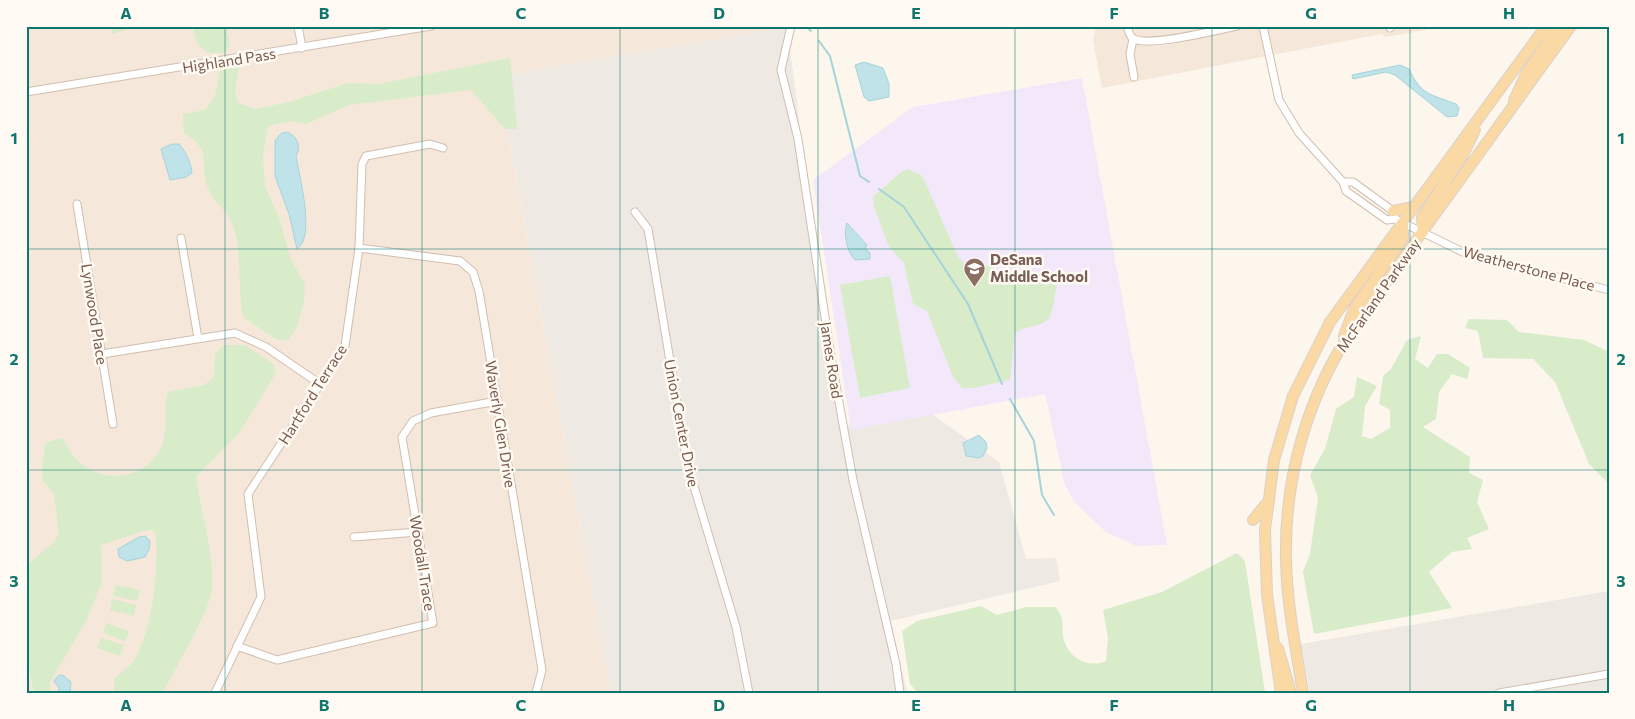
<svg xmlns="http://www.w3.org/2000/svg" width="1635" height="719" viewBox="0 0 1635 719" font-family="Commissioner,sans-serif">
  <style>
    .residential { fill: #f5e8da }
    .industrial { fill: #efe9e4 }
    .education { fill: #f3e8fa }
    .green { fill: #d8ecc9 }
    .water { fill: #bfe3e8; stroke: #a5d3da }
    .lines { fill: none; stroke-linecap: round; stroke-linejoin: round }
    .stream { stroke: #a5d3da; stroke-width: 2 }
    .street-casing { stroke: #d1beb0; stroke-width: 9 }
    .primary-casing { stroke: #dad1cd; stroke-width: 12 }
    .street { stroke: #fff; stroke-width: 7 }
    .primary { stroke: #fbd9a5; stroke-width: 10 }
    .grid { fill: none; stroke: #0f766e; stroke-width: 1; stroke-opacity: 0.55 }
    .labels { text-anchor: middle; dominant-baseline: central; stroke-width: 5; stroke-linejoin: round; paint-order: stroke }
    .street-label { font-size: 15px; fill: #7a5c4d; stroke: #fffaf3 }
    .education-label { font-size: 15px; font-weight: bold; fill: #785e54; stroke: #fffaf3; text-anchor: start }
    .neatline { fill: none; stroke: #0f766e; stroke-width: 2 }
    .grid-label { font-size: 16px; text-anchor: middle; font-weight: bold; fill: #0f766e }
  </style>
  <rect width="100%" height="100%" fill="#fdf6ec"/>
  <!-- residential -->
  <g class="residential">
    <path d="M26 26H787L498 78 611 693H26Z"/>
    <path d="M1096 26H1425L1426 30 1385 37 1381 34 1102 88 1093 40Z"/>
  </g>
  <!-- industrial -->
  <g class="industrial">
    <path d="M787 26 839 427 928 411 999 462 1026 559 1056 558 1060 581 891 621 907 693H611L498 77Z"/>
    <path d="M1609 591V693H1310L1301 644Z"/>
  </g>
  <!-- education -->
  <path class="education" d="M1082 78 1167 545 1136 546 1106 532 1076 504 1065 485 1045 394 851 430 813 180 913 107Z"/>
  <!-- green -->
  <g class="green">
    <path d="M115 26H140L111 34Z"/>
    <path d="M192 26H226L230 44 225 53H208L197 43Z"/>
    <path d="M510 58 517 129H505L471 90 349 105 306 124 291 121 268 126 263 155 265 186 280 220 290 258 305 284 304 301 297 327 288 340H277L243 317C237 288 243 250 232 223 227 210 212 201 208 188 198 163 215 152 184 133L183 114 205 110 215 96 220 70 229 64 239 68 235 89 238 103 256 109 292 101 348 83 378 84Z"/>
    <path d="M908 169 921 175 926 184 958 257 965 264C973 266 983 264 992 267 1000 269 1004 277 1011 280 1027 288 1036 265 1057 287 1054 295 1054 303 1052 311 1048 329 1027 324 1015 333L1010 380 974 388H962L953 377 927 311 913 304 904 263 889 247 874 207 873 197 901 172Z"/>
    <path d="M890 276 910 388 860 398 840 285Z"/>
    <path d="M1469 319 1507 320 1519 332 1584 340 1609 352V484L1589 464 1555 382 1533 359 1483 358 1478 331 1465 328Z"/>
    <path d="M1421 336 1415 359 1428 368 1437 354H1448L1470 368 1467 379 1452 374 1439 392 1436 419 1423 427 1470 457 1469 473 1483 480 1477 502 1489 529 1467 538 1472 549 1452 552 1429 572 1452 608 1314 634 1303 572 1310 554 1318 498 1310 475 1325 449 1336 409 1354 397 1357 377 1377 386 1365 406 1362 436 1371 439 1390 428V410L1379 404 1383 376 1391 369 1407 340Z"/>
    <path d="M224 345H245L273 364 276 373 240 432 196 477C200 508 215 559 212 588 210 612 175 668 163 693H114V679C121 673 132 665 136 657 154 621 158 573 156 534L152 530 143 531 101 545V584L86 621 50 682 51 693H34L26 655V566L54 542 59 534 54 494 43 481 42 467 46 442 63 438C67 445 70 453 75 458 101 487 151 480 163 442 168 426 163 408 168 392L204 385 214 377 215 354Z"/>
    <path d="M1237 553 1245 561 1265 693H918L910 684 902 631 917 621 981 606 997 615 1026 607H1055C1068 621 1059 628 1065 643 1071 660 1091 668 1106 661L1108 638 1103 610 1162 592Z"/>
    <path d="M116 585 140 590 137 601 113 596Z"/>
    <path d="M112 599 136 605 134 616 110 610Z"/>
    <path d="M106 623 129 631 125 641 103 633Z"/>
    <path d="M101 638 124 645 120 656 97 648Z"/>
  </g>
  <!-- water -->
  <g class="water">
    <path d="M864 62 883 68 889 84V97L869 101 864 97 855 65Z"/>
    <path d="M1400 65 1409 69C1421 95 1430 94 1456 104L1459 108 1457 116 1447 117 1395 75 1386 72 1353 79 1352 75Z"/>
    <path d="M287 132C298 137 301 146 296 156 299 176 316 237 297 249L289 214 275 176V140L282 133Z"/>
    <path d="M172 144H179C186 152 191 163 192 173L186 177 170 180 161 149Z"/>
    <path d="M847 223 867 245 865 248 870 253V259L855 260C847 253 843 232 847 223Z"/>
    <path d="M979 435 986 442 987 448 983 456 978 458 966 456 963 443Z"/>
    <path d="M145 536 150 541 149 549 145 557 127 561 119 557 118 549 139 537Z"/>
    <path d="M59 675 64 676 71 682 70 693H59V688L54 681Z"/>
  </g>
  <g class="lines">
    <!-- stream -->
    <g class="stream">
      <path d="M806 26 811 31"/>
      <path d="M819 41 830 56 860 176 869 182"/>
      <path d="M879 189 904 207 968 304 1002 384"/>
      <path d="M1010 399 1034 441 1042 495 1054 515"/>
    </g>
    <defs>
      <g id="street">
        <path d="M298 26 302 48"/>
        <path d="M791 26 781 70 798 139 832 363 853 480 896 664 900 693"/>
        <path d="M1127 26C1129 31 1129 37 1134 39 1150 47 1217 30 1237 26"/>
        <path d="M1263 26 1279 100 1299 133 1343 182 1346 191 1387 220 1395 219 1469 255 1609 290"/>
        <path d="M1389 26 1390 28"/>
        <path d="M1133 39 1130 54 1134 77"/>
        <path d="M26 92 431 26"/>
        <path d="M1343 182H1353L1393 211 1394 214"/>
        <path d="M77 204 113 424"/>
        <path d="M635 212 648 229 687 463 736 627 749 693"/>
        <path d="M181 238 198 338"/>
        <path d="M359 248 460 261 473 272 479 291 542 670 536 693"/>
        <path d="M102 354 235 333 266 347 320 384"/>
        <path d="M354 537 418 532"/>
        <path d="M237 646 277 660 433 623 402 437 413 421 431 413 497 401"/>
        <path d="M215 693 261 597 248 494 345 346 359 248 362 164 366 156 430 144 443 148"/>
        <path d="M1499 693 1609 674"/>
      </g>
      <g id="primary">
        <path d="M1514 101 1526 74 1558 26"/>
        <path d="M1393 211 1414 207"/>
        <path d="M1423 232 1422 217 1463 155 1475 130"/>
        <path d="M1344 336 1354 309 1403 238V223"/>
        <path d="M1253 520 1266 504"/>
        <path d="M1278 648 1291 693"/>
        <path d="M1281 693 1267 595 1265 530 1274 460 1293 396 1330 322 1546 26"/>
        <path d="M1303 693C1296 649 1287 605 1286 560 1284 477 1308 394 1355 325L1571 26"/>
      </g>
    </defs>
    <!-- street casing -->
    <use href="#street" class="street-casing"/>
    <!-- primary casing -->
    <use href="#primary" class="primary-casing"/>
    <!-- street -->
    <use href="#street" class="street"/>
    <!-- primary -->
    <use href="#primary" class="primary"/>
  </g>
  <!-- grid -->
  <path class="grid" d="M225 26V693M422 26V693M620 26V693M818 26V693M1015 26V693M1212 26V693M1410 26V693M26 249H1609M26 470H1609"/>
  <!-- icons -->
  <defs>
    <symbol id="school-pin" viewBox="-11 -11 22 30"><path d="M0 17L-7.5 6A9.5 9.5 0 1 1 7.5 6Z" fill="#8d6e63" stroke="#fffaf3"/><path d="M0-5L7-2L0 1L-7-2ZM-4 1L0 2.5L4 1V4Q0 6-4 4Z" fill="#fff"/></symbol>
  </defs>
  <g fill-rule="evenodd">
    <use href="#school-pin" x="962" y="256" width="25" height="34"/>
  </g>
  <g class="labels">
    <!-- street labels -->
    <g class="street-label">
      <text transform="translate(229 60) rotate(-9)">Highland Pass</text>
      <text transform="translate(1529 268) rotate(15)">Weatherstone Place</text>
      <text transform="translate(1378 295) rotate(-55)">McFarland Parkway</text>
      <text transform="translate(95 314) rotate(81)">Lynwood Place</text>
      <text transform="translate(832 360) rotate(81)">James Road</text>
      <text transform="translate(312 394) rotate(-58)">Hartford Terrace</text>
      <text transform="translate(682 423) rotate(79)">Union Center Drive</text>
      <text transform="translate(501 424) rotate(81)">Waverly Glen Drive</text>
      <text transform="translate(423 563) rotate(81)">Woodall Trace</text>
    </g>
    <!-- education labels -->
    <g class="education-label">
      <text x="990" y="259">DeSana<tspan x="990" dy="17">Middle School</tspan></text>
    </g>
  </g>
  <!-- border -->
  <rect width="1635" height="719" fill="none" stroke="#fffaf3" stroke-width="55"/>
  <rect x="28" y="28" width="1580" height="664" class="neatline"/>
  <g class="grid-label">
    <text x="126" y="19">A</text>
    <text x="324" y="19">B</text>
    <text x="521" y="19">C</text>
    <text x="719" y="19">D</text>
    <text x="916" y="19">E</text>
    <text x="1114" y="19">F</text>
    <text x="1311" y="19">G</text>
    <text x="1509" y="19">H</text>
    <text x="14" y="144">1</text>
    <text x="1621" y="144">1</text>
    <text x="14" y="365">2</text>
    <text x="1621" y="365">2</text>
    <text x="14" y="587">3</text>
    <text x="1621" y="587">3</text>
    <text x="126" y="711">A</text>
    <text x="324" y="711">B</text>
    <text x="521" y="711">C</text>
    <text x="719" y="711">D</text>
    <text x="916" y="711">E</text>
    <text x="1114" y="711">F</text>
    <text x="1311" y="711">G</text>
    <text x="1509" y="711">H</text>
  </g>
</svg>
